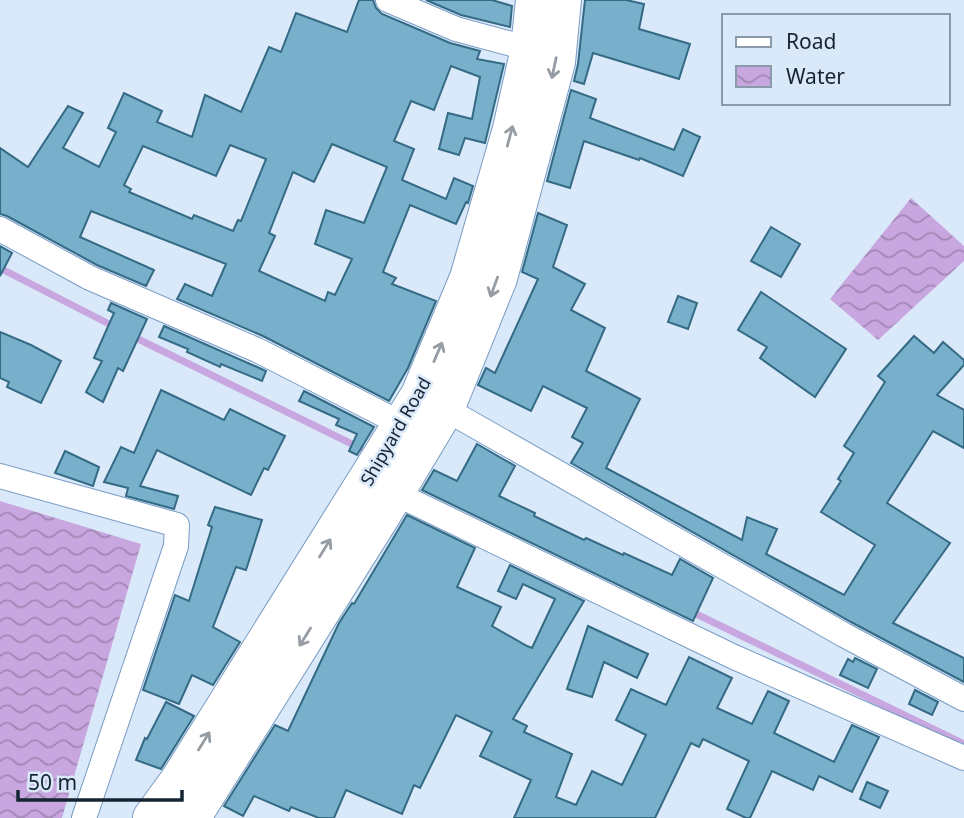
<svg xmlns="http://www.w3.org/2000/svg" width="964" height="818" viewBox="0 0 964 818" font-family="'Noto Sans',sans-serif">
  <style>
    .water { fill: url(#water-waves) }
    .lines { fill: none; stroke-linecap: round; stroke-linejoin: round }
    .stream { stroke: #c8a6df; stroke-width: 7 }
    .building { fill: #78b0cc; stroke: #346a84; stroke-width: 2; fill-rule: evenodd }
    .street-casing { stroke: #789cc4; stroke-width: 26 }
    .primary-casing { stroke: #789cc4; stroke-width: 40 }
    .street { stroke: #fff; stroke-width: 24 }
    .primary { stroke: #fff; stroke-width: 38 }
    .oneway { stroke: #969ca3 }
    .labels { text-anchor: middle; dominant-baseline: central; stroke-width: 5; stroke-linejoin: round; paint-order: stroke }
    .street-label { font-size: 18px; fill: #152433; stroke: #dae9fa }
  </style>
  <defs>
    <pattern id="water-waves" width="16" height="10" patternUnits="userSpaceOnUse" patternTransform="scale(1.75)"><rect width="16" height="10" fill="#c8a6df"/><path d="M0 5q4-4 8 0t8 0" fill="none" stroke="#a187b5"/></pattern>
  </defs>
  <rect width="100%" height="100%" fill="#dae9fa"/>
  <!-- water -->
  <g class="water">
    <path d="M911 198 964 246V261L878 340 830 299Z"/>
    <path d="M0 501 141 544 62 818H0Z"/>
  </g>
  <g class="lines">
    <!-- stream -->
    <g class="stream">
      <path d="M0 268 115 327"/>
      <path d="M132 336 360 448"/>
      <path d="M688 610 964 744"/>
    </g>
  </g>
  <!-- building -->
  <g class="building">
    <path d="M359 0H373L376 8 382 14 450 43 480 51 477 59 504 64 485 143 465 138 459 155 439 149 448 113 472 119 480 77 451 66 434 110 411 101 394 141 414 149 402 180 446 199 454 178 473 186 468 203 466 202 456 224 410 205 383 272 396 278 392 284 436 301 408 368 389 401 263 336 177 299 185 284 212 296 226 264 91 211 80 237 154 270 146 286 97 265 7 216 0 214V148L28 167 68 106 83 113 63 148 99 167 116 132 108 128 124 93 162 111 157 122 192 137 205 95 241 112 269 47 281 52 296 13 347 32ZM332 144 387 167 364 223 326 210 315 244 352 259 335 295 328 292 325 301 259 271 275 236 269 233 293 172 314 182ZM230 145 266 159 241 221 238 220 233 231 194 215 192 219 129 192 131 189 124 185 143 146 216 176Z"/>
    <path d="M426 0H492L512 6 510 27 461 15Z"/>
    <path d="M585 0H626L644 4 639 29 690 44 679 79 593 53 584 84 574 81 578 64Z"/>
    <path d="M571 90 596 99 590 118 674 150 683 129 700 137 683 176 640 158 639 160 584 141 570 188 547 181Z"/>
    <path d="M538 213 567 225 553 267 585 284 571 310 605 328 586 371 640 399 606 468 742 540 747 517 777 529 766 554 844 595 875 545 821 512 841 481 838 479 854 453 844 446 885 382 878 376 914 336 934 353 943 342 964 360V365L937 395 964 410V448L933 431 887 503 950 543 893 623 964 658V682L851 622 571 463 583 443 572 437 587 408 543 386 531 411 478 385 486 368 495 373 538 279 522 272Z"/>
    <path d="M771 227 800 244 781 277 751 261Z"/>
    <path d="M0 246 12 253 0 276Z"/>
    <path d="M761 292 846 349 815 397 760 358 767 347 738 330Z"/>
    <path d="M678 296 697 303 688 329 668 322Z"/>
    <path d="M111 303 147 319 123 371 118 368 103 402 86 392 102 361 94 358 114 313 108 310Z"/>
    <path d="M164 326 266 371 262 381 221 364 220 367 187 352 188 349 159 337Z"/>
    <path d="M0 332 31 345 61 361 41 403 7 387 9 382 0 378Z"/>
    <path d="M161 390 224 420 230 409 285 436 268 470 264 468 251 495 157 450 140 486 178 496 174 509 126 496 128 488 104 482 121 447 134 453Z"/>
    <path d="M304 391 374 427 357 455 349 451 357 434 336 425 339 419 299 401Z"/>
    <path d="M477 444 515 466 499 496 535 513 534 516 584 540 586 538 623 555 624 553 672 575 680 559 713 578 693 621 422 490 434 470 457 481Z"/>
    <path d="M65 451 99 467 93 486 55 473Z"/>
    <path d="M215 507 262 520 246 570 236 567 213 627 240 642 213 685 192 675 179 704 143 690 175 595 189 601 212 527 208 525Z"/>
    <path d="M407 515 475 548 457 587 501 607 492 626 527 646 532 648 555 599 523 584 516 599 498 591 510 565 584 601 513 719 527 726 524 732 572 754 556 797 576 805 592 771 622 785 646 735 616 720 631 689 666 705 689 657 732 678 717 708 752 724 768 691 789 701 774 733 834 762 852 725 879 737 852 792 819 776 813 790 772 771 750 818H746L727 809 749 761 703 739 699 747 691 743 655 818H514L531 780 480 756 492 732 456 715 420 788 414 785 402 814 346 790 334 818H319L291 807 289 811 254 796 243 816 224 806 275 725 288 731 339 623 352 603 354 604Z"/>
    <path d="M588 626 648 654 637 678 604 662 592 697 567 689Z"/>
    <path d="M855 658 877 669 868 688 840 675 848 659 853 662Z"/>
    <path d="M915 690 938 702 932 715 909 704Z"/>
    <path d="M166 702 194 716 161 769 136 760 145 738 147 739Z"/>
    <path d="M867 782 888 791 880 808 860 799Z"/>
  </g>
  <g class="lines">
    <defs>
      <g id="street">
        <path d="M388 0 456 29 530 49"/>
        <path d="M0 229 90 278 257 350 402 424"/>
        <path d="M433 402 844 635 964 699"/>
        <path d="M0 476 177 525 176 546 84 818"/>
        <path d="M384 488 734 657 964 758"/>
      </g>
      <g id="primary">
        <path d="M152 818 179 781 420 395 469 278 512 129 530 49 535 0"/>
        <path d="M191 818 382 514 445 409 498 278 556 62 562 0"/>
      </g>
    </defs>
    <!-- street casing -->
    <use href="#street" class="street-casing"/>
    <!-- primary casing -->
    <use href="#primary" class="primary-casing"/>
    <!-- street -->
    <use href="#street" class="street"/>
    <!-- primary -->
    <use href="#primary" class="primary"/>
  </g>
  <!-- one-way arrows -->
  <defs><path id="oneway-shaft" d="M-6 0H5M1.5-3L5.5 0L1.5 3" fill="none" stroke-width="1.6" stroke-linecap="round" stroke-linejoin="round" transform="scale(1.75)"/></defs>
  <g class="oneway">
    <use href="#oneway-shaft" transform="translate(554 68) rotate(102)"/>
    <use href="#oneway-shaft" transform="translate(510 136) rotate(-75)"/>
    <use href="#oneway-shaft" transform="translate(494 287) rotate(110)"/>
    <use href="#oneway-shaft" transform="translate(438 352) rotate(-67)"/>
    <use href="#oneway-shaft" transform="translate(325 548) rotate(-58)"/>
    <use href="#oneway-shaft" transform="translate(305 637) rotate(122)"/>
    <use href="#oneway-shaft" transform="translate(204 741) rotate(-58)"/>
  </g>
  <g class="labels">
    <!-- street labels -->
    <g class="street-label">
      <text transform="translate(395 431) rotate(-60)">Shipyard Road</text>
    </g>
  </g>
  <!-- legend -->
  <rect x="722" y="14" width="228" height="91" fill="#dae9fa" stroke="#8b9aaa" stroke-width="2"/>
  <rect x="736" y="37" width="35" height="10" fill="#ffffff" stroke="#8b9aaa" stroke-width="2"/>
  <text x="786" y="49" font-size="21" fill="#152433">Road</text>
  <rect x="736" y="66" width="35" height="21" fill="url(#water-waves)" stroke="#8b9aaa" stroke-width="2"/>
  <text x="786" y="84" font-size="21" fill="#152433">Water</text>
  <!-- scale -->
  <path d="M18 790v10h164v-10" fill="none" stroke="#152433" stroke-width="3.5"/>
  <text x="28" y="790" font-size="21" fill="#152433" stroke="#dae9fa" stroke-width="5" paint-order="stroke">50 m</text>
</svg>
